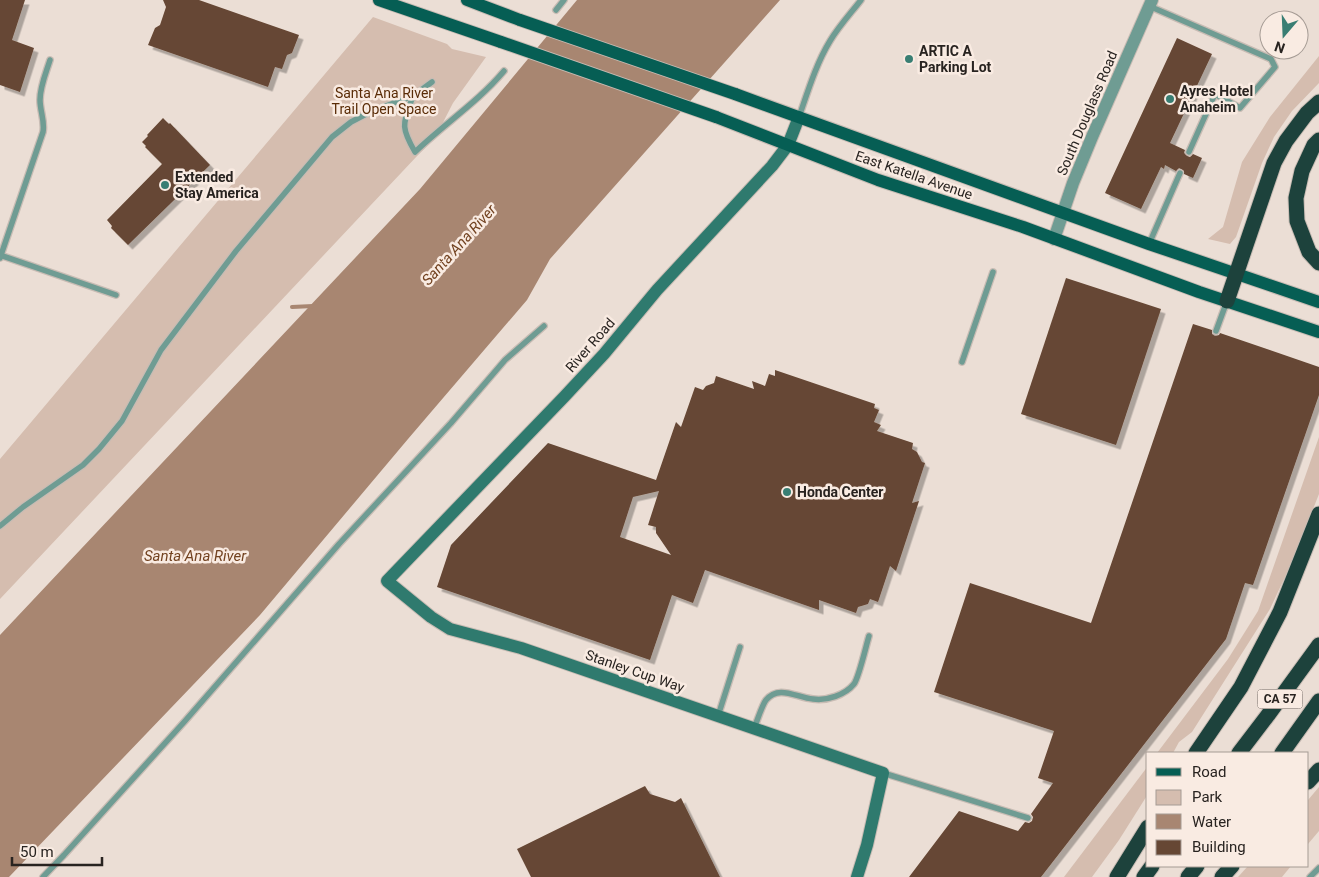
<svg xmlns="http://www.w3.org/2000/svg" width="1319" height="877" viewBox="0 0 1319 877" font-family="Roboto,sans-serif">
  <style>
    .green { fill: #d5bdaf }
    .water { fill: #a88671 }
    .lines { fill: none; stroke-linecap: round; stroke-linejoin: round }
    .stream { stroke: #a88671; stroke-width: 4 }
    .building { fill: #664734; fill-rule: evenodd; filter: url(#shadow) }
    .service-casing { stroke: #c8bcb4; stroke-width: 8 }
    .tertiary-casing { stroke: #c8bcb4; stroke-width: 14 }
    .secondary-casing { stroke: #c8bcb4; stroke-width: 14 }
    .primary-casing { stroke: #c8bcb4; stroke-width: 14 }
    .motorway-casing { stroke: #c8bcb4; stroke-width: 17 }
    .service { stroke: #6f9c93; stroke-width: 5.5 }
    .tertiary { stroke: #6f9c93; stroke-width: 12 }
    .secondary { stroke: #2f7a6e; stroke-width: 12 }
    .primary { stroke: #065e54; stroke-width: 12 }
    .motorway { stroke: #1d423c; stroke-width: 15 }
    .primary-bridge-casing { stroke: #c8bcb4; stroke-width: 14; stroke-linecap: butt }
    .primary-bridge { stroke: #065e54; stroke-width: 12 }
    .poi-dot { fill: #397e73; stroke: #f9ebe2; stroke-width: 2 }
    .labels { text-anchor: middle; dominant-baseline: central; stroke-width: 5; stroke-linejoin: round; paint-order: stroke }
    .shield { fill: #f9ebe2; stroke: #675f5a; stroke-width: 1 }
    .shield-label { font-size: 12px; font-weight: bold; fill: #282320 }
    .poi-label { font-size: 14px; font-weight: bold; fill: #282320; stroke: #f9ebe2; text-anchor: start }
    .park-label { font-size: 14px; fill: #5a2c07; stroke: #f9ebe2 }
    .street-label { font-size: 14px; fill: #282320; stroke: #f9ebe2 }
    .water-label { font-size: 15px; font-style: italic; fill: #724220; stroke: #f9ebe2 }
  </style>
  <defs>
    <filter id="shadow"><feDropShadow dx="4.5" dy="4.5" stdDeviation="0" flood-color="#0004"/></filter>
  </defs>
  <rect width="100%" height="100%" fill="#ebded5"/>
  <!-- green -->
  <g class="green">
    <path d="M373 17 447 44 452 49 486 57 453 103 435 138 418 155 0 599V459Z"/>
    <path d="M1319 56V83L1292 111 1274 137 1262 163 1236 237 1230 244 1208 239 1223 227 1242 162 1270 117Z"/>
    <path d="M1319 437V494L1292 562 1270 609 1192 732 1179 742 1173 753H1157L1228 659 1258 611Z"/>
    <path d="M1148 766V794L1119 840 1092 877H1064Z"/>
    <path d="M1319 787V831L1308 844V800Z"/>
    <path d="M1248 866H1291L1282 877H1238Z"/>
  </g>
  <!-- water -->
  <path class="water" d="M577 0H780L550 259 527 300 408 439 260 615 9 877H0V635L420 189Z"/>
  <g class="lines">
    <!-- stream -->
    <path class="stream" d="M292 307 313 306"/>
  </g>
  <!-- building -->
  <g class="building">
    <path d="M0 0H25L12 40 34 48 20 92 0 85Z"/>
    <path d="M163 0H199L299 35 292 53 287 55 282 69 275 67 268 87 148 45 155 28 160 25 166 7Z"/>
    <path d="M1177 38 1212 54 1170 143 1185 150 1184 153 1187 156 1190 157 1193 154 1202 158 1193 178 1184 174V171L1181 169 1179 168 1176 171 1165 165 1164 169 1161 167 1141 209 1105 193Z"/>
    <path d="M163 118 169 124 170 123 210 165 128 245 111 228 112 226 107 220 162 164 145 147 146 146 142 142 148 136 147 135Z"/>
    <path d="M1066 278 1161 309 1116 445 1021 414Z"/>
    <path d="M1193 324 1212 330V334L1215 336 1219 335 1220 333 1319 367V395L1253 585 1245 583 1226 639 1041 877H909L959 811 1018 831 1025 822 1029 823 1032 821 1033 817 1031 814 1053 783 1038 778 1054 731 934 692 970 583 1091 623Z"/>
    <path d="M775 370 875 404 874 408 879 410 874 422 881 425 877 431 913 443 912 449 917 452 922 462 925 463 912 503 919 501 896 571 890 566 878 602 870 599 868 604 858 607 856 613 819 600V610L705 570 693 603 672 595 650 660 437 587 451 545 548 443 656 480 676 422 681 427 695 387 703 390 706 386 714 383 716 376 754 389 752 381 765 386 769 374 775 376ZM659 491 648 525 656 527V533L671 555 620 537 633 497Z"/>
    <path d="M645 786 650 794 675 802 681 798 720 877H531L517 849Z"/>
  </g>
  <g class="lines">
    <defs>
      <g id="service">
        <path d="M1149 6 1271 59 1275 67 1240 108 1215 94 1189 152"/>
        <path d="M556 10 564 0"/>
        <path d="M413 96C403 124 400 126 415 152 444 124 478 102 504 71"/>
        <path d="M799 117C808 91 816 64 830 41 839 26 851 13 861 0"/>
        <path d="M1149 244 1180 173"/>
        <path d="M0 255 116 295"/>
        <path d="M0 258 43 132C45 121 40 111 40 100 40 86 46 73 50 60"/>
        <path d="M1216 331 1227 301"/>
        <path d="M962 362 993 272"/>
        <path d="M0 526 23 507 83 465 99 449 122 421 161 350 236 251 332 137 351 122 372 111 413 96 432 82"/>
        <path d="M718 716 740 647"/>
        <path d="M754 728C757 722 762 705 766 700 779 684 797 698 813 699 827 701 845 695 854 684 859 677 866 646 869 636"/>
        <path d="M883 773 1028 818"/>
        <path d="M43 877 64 855 185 721 339 544 451 423 505 360 544 326"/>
        <path d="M1310 877 1319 868"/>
      </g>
      <path id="tertiary" d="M1054 239 1073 183 1092 137 1152 0"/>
      <path id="secondary" d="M799 117 788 145 772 166 657 290 604 354 564 397 387 581 431 617 450 629 521 648 883 773 867 845 857 877"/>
      <g id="primary">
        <path d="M379 0 501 42"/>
        <path d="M467 0 520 20"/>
        <path d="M735 94 1149 244 1319 302"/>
        <path d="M716 117 878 180 1023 227 1199 292 1319 332"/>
      </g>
      <g id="motorway">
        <path d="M1319 140 1314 145 1302 171 1296 198 1297 221 1309 252 1319 263"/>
        <path d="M1227 301 1274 163 1286 141 1307 113 1319 102"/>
        <path d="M1196 753 1241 687 1280 612 1319 514"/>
        <path d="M1239 753 1268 715 1319 645"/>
        <path d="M1282 753 1319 701"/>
        <path d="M1308 782 1319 770"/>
        <path d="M1117 877 1148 827"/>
        <path d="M1144 877 1152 866"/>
        <path d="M1188 877 1197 866"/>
        <path d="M1222 877 1232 866"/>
      </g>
    </defs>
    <!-- service casing -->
    <use href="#service" class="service-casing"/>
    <!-- tertiary casing -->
    <use href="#tertiary" class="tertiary-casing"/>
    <!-- secondary casing -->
    <use href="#secondary" class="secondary-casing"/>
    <!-- primary casing -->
    <use href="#primary" class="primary-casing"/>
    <!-- motorway casing -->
    <use href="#motorway" class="motorway-casing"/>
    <!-- service -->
    <use href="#service" class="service"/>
    <!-- tertiary -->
    <use href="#tertiary" class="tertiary"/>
    <!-- secondary -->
    <use href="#secondary" class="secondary"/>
    <!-- primary -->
    <use href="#primary" class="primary"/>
    <!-- motorway -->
    <use href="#motorway" class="motorway"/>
    <defs>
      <g id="primary-bridge">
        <path d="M520 20 735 94"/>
        <path d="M501 42 716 117"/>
      </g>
    </defs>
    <!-- primary-bridge casing -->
    <use href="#primary-bridge" class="primary-bridge-casing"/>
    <!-- primary-bridge -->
    <use href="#primary-bridge" class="primary-bridge"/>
  </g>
  <!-- markers -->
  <g class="poi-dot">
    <circle cx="909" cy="59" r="5"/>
    <circle cx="1170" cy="99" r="5"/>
    <circle cx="165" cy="185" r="5"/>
    <circle cx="787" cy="492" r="5"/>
  </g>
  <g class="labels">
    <!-- shield labels -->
    <rect class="shield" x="1257.5" y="689.5" width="45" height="19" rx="4"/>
    <g class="shield-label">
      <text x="1280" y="699">CA 57</text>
    </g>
    <!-- poi labels -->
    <g class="poi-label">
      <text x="919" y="51">ARTIC A<tspan x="919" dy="16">Parking Lot</tspan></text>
      <text x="1180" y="91">Ayres Hotel<tspan x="1180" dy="16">Anaheim</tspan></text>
      <text x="175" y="177">Extended<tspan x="175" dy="16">Stay America</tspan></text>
      <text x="797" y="492">Honda Center</text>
    </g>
    <!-- park labels -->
    <g class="park-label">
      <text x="384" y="93">Santa Ana River<tspan x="384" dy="16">Trail Open Space</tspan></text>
    </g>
    <!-- street labels -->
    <g class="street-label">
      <text transform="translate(1087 113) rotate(-67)">South Douglass Road</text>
      <text transform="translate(914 175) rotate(19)">East Katella Avenue</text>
      <text transform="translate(590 345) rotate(-49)">River Road</text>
      <text transform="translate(635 671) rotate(19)">Stanley Cup Way</text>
    </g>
    <!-- water labels -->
    <g class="water-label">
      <text transform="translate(459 245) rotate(-48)">Santa Ana River</text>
      <text x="195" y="556">Santa Ana River</text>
    </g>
  </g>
  <!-- legend -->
  <rect x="1146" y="752" width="162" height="115" fill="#f9ebe2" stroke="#a59b94"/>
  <rect x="1156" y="768" width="25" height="8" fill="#065e54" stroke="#a59b94"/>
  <text x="1192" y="777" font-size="15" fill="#282320">Road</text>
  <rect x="1156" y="790" width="25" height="15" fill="#d5bdaf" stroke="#a59b94"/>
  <text x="1192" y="802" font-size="15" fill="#282320">Park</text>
  <rect x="1156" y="814" width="25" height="15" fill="#a88671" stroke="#a59b94"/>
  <text x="1192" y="827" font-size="15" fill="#282320">Water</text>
  <rect x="1156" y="840" width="25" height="15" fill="#664734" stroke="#a59b94"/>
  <text x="1192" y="852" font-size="15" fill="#282320">Building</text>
  <!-- north arrow -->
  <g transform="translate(1284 35) rotate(199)"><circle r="24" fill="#f9ebe2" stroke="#a59b94"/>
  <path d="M0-4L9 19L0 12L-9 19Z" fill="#397e73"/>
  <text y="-8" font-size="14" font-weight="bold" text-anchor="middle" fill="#282320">N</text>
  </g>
  <!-- scale -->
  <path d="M12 857v8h90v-8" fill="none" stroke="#282320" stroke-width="2.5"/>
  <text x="20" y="857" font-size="15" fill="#282320" stroke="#f9ebe2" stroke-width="4" paint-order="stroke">50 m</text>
</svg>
